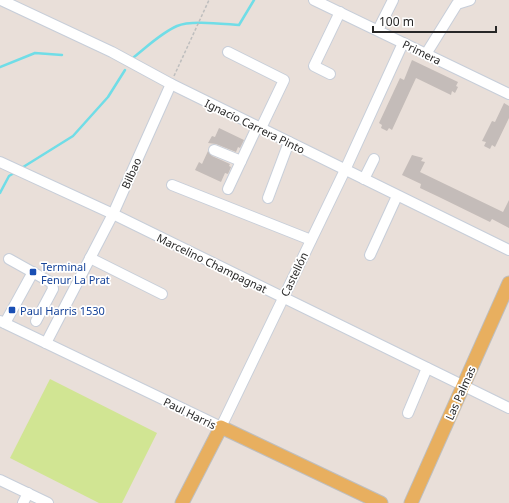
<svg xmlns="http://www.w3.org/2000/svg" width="509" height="503" viewBox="0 0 509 503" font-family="'Noto Sans',sans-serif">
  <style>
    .pitch { fill: #d1e593 }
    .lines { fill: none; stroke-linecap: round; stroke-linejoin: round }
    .stream { stroke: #70dde7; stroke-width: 2.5 }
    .building { fill: #c4bcb9 }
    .minor-casing { stroke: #c7ced9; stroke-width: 12 }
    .major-casing { stroke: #bebebe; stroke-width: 15 }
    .path { stroke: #bebebe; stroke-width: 1.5; stroke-dasharray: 3 2; stroke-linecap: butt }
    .minor { stroke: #fff; stroke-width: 10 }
    .major { stroke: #e8af5f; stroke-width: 13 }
    .transit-dot { fill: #1a4fb4; stroke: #fff; stroke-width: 1.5 }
    .labels { text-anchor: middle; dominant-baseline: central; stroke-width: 3.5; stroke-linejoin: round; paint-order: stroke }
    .street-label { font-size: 11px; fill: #272727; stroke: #fff }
    .transit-label { font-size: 11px; fill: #164399; stroke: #fff; text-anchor: start }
  </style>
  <rect width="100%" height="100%" fill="#e9dfd9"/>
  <!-- pitch -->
  <path class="pitch" d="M50 379 157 433 122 503H99L10 458Z"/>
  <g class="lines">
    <!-- stream -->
    <g class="stream">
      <path d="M134 57C148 46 161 33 177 26 190 20 223 24 239 25L254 0"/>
      <path d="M0 67 35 53 62 55"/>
      <path d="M20 169 73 136 108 97 125 70"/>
      <path d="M0 193 9 176 14 173"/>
    </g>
  </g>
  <!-- building -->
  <g class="building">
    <path d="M412 60 458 82 456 86 458 87 455 93 452 91 451 95 416 78 392 130 389 128 387 131 381 128 382 125 379 123 400 78 404 80Z"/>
    <path d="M504 103 509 106V118L495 147 492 145 490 149 484 146 486 142 482 141 492 121 495 122Z"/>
    <path d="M219 128 244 140 240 148 238 147 236 152 216 144 208 143 212 136 215 137Z"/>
    <path d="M208 151 212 156 230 164 229 166 231 167 228 174 225 173 221 182 195 170 199 162 202 164Z"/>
    <path d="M412 155 423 158 421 161 425 162 420 172 503 212 509 200V228L492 219 490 222 439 197 420 188 421 184 402 175Z"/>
  </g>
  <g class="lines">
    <defs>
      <g id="minor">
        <path d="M1 0 112 52 171 84 509 250"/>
        <path d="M314 0 509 94"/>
        <path d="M378 30 393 0"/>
        <path d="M228 52 284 80 261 128"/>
        <path d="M426 54 457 4 470 0"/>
        <path d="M330 74 314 66 340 12"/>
        <path d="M214 150 241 161"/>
        <path d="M0 162 113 214 509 408"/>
        <path d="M364 179 374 159"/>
        <path d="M172 185 311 240"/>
        <path d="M228 189 257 127"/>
        <path d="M268 198 289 142"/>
        <path d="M370 255 397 196"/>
        <path d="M90 258 162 294"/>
        <path d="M9 259 52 283 53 289 36 321"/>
        <path d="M0 321 221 427 345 170 403 43"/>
        <path d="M5 323 33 272"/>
        <path d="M46 343 113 214 171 84"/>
        <path d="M408 413 427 368"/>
        <path d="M0 480 48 503"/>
        <path d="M23 503 28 493"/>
      </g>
      <g id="major">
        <path d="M182 503 221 427 381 503"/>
        <path d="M411 503 509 283"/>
      </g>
    </defs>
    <!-- minor casing -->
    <use href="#minor" class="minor-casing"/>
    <!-- major casing -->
    <use href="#major" class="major-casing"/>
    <!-- path -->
    <path class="path" d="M174 76 209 0"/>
    <!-- minor -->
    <use href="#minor" class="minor"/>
    <!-- major -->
    <use href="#major" class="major"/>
  </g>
  <!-- markers -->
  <g class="transit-dot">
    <rect x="29" y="268" width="8" height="8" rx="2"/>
    <rect x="8" y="306" width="8" height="8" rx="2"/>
  </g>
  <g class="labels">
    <!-- street labels -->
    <g class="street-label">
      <text transform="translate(422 52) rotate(26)">Primera</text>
      <text transform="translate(255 126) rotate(26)">Ignacio Carrera Pinto</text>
      <text transform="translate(131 173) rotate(-66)">Bilbao</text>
      <text transform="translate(212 263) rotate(26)">Marcelino Champagnat</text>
      <text transform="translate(294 274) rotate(-64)">Castellón</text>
      <text transform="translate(460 393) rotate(-66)">Las Palmas</text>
      <text transform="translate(190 413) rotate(26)">Paul Harris</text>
    </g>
    <!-- transit labels -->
    <g class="transit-label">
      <text x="41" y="266">Terminal<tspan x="41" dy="13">Fenur La Prat</tspan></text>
      <text x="20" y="310">Paul Harris 1530</text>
    </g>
  </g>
  <!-- scale -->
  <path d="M373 26v6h123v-6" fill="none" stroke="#272727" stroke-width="2"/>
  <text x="379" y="26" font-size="12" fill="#272727" stroke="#ffffff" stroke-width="3" paint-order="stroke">100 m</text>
</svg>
